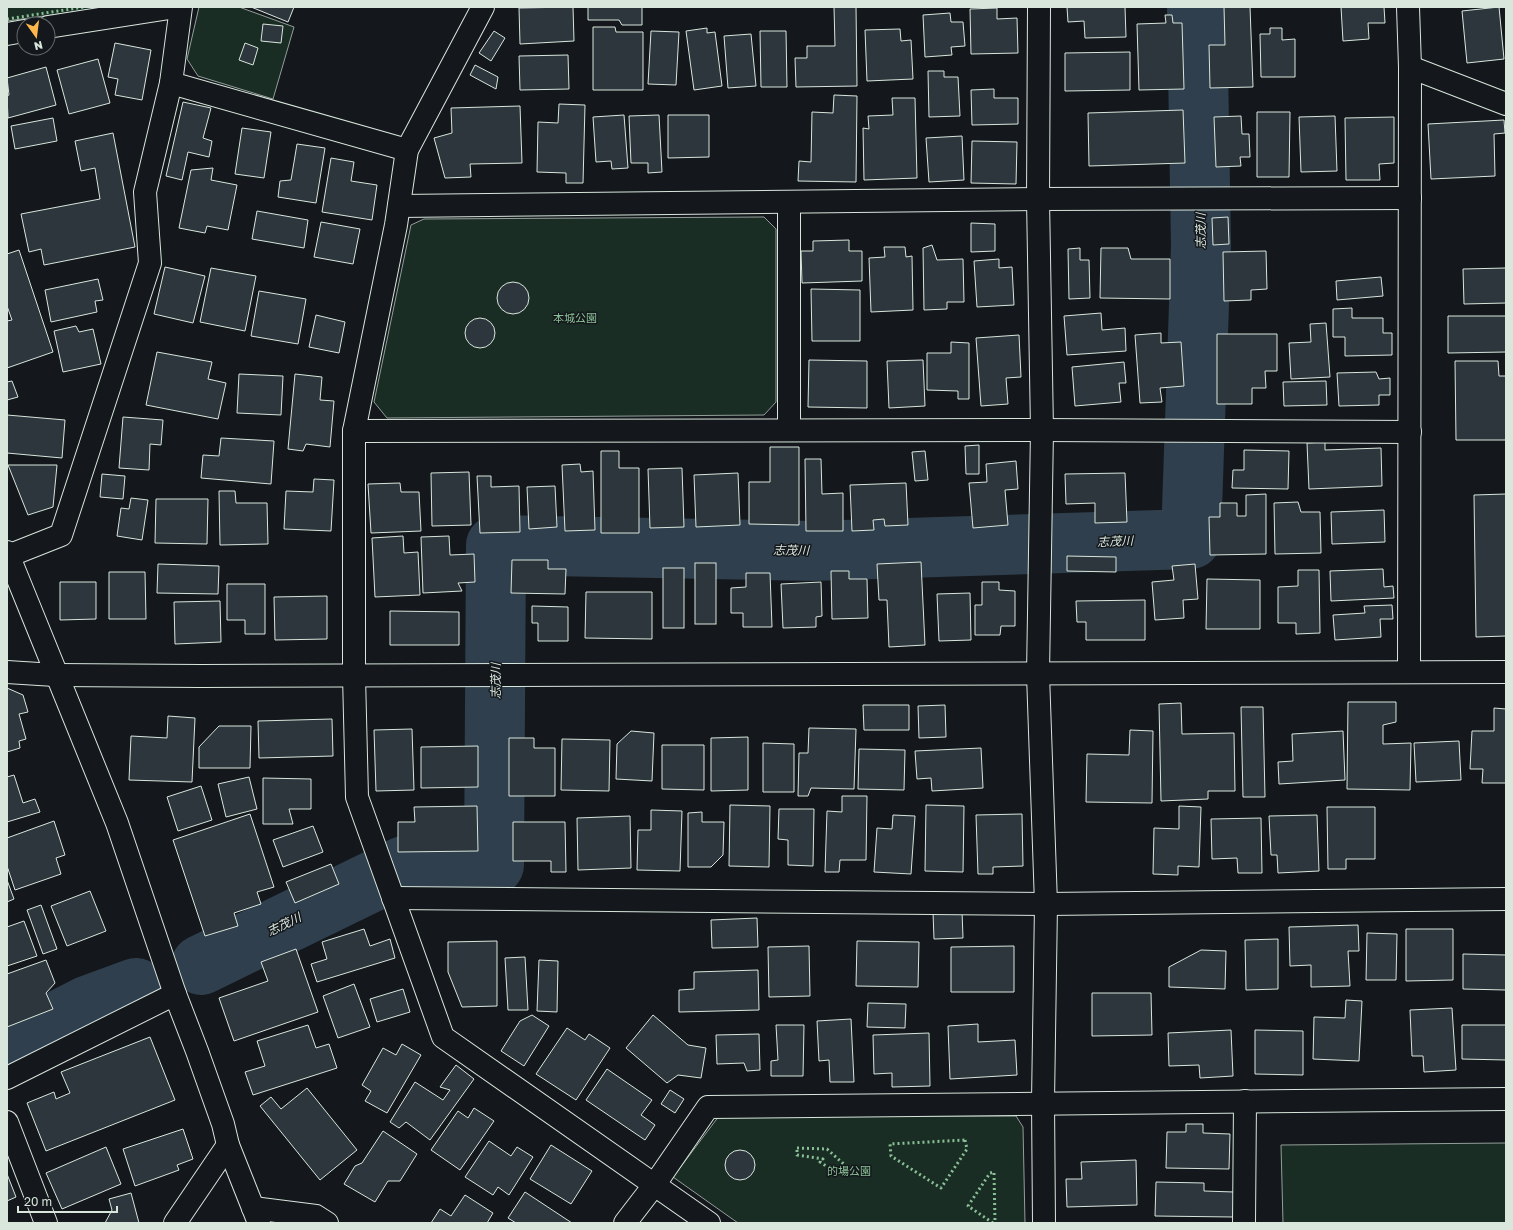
<svg xmlns="http://www.w3.org/2000/svg" width="1513" height="1230" viewBox="0 0 1513 1230" font-family="'Golos Text','Noto Sans JP',sans-serif">
  <style>
    .green { fill: #1a2d24; stroke: #939e99 }
    .lines { fill: none; stroke-linecap: round; stroke-linejoin: round }
    .river { stroke: #2f3f4d; stroke-width: 60 }
    .building { fill: #2c363c; stroke: #d8e6dc }
    .minor-casing { stroke: #d8e6dc; stroke-width: 24 }
    .tertiary-casing { stroke: #d8e6dc; stroke-width: 24 }
    .minor { stroke: #14181c; stroke-width: 22 }
    .tertiary { stroke: #14181c; stroke-width: 22 }
    .hedge { stroke: #8ac095; stroke-width: 3; stroke-dasharray: 2 3; stroke-linecap: butt }
    .labels { text-anchor: middle; dominant-baseline: central; stroke-width: 3; stroke-linejoin: round; paint-order: stroke }
    .park-label { font-size: 11px; fill: #8ac095; stroke: #14181c }
    .water-label { font-size: 12px; font-style: italic; fill: #d8e6dc; stroke: #14181c }
  </style>
  <rect width="100%" height="100%" fill="#14181c"/>
  <!-- green -->
  <g class="green">
    <path d="M7 7H110L7 21Z"/>
    <path d="M199 7H239L294 27 273 99 198 76 187 59Z"/>
    <path d="M764 217 776 229V402L764 415 387 418 374 402 411 225 424 219Z"/>
    <path d="M719 1116H1016L1023 1127 1025 1223H738L673 1177Z"/>
    <path d="M1506 1143V1223H1283L1281 1145Z"/>
  </g>
  <g class="lines">
    <!-- river -->
    <g class="river">
      <path d="M201 965 404 866 494 865 496 545 812 551 1191 539 1201 246 1197 7"/>
      <path d="M7 1047 87 1006 136 988"/>
    </g>
  </g>
  <!-- building -->
  <g class="building">
    <path d="M251 7H294L288 22Z"/>
    <path d="M573 7 574 41 520 44 519 8Z"/>
    <path d="M588 7H642V25H622L619 20H588Z"/>
    <path d="M834 7H856L857 86 796 87 795 58H807V46H835Z"/>
    <path d="M1067 7H1125L1126 37 1085 38 1084 21 1068 22Z"/>
    <path d="M1224 7H1250L1253 87 1210 88 1209 45H1225Z"/>
    <path d="M1341 7H1384L1385 23H1368L1369 39 1343 41Z"/>
    <path d="M1499 7 1504 59 1467 63 1462 11Z"/>
    <path d="M997 8V19L1017 18 1018 53 971 54 970 9Z"/>
    <path d="M950 13 951 22H963L965 46 951 47 952 55 925 57 923 15Z"/>
    <path d="M1165 15H1172L1173 23H1182L1184 89 1139 90 1137 24 1166 23Z"/>
    <path d="M263 24 283 26 281 43 261 41Z"/>
    <path d="M593 27H615L616 32H643V90H593Z"/>
    <path d="M707 28V33L715 32 722 86 694 90 686 31Z"/>
    <path d="M1270 28H1282V40L1295 39V77H1261L1260 34H1270Z"/>
    <path d="M900 29 901 41 911 40 913 79 867 81 865 30Z"/>
    <path d="M494 31 505 38 491 61 479 53Z"/>
    <path d="M651 31 679 32 676 85 648 84Z"/>
    <path d="M760 31H786L787 87H761Z"/>
    <path d="M751 34 756 86 728 88 724 36Z"/>
    <path d="M115 43 151 50 142 100 115 95 118 79 108 77Z"/>
    <path d="M245 43 258 48 253 65 239 60Z"/>
    <path d="M1130 52V90L1065 91V53Z"/>
    <path d="M568 55 569 89 520 90 519 56Z"/>
    <path d="M98 59 110 103 69 114 57 70Z"/>
    <path d="M475 65 498 77 496 89 470 75Z"/>
    <path d="M46 67 56 105 8 118 7 96 9 95 7 78Z"/>
    <path d="M928 71H944V77H958L960 116 929 117Z"/>
    <path d="M994 89V98H1018V124L972 125 971 90Z"/>
    <path d="M834 95 857 96 856 182 798 181 799 161 811 162 812 112 833 113Z"/>
    <path d="M892 98H915L917 178 864 180 863 128 869 129 868 116 893 115Z"/>
    <path d="M183 102 211 108 203 138 212 141 209 157 188 152 182 180 166 176Z"/>
    <path d="M559 104 585 105 583 183H566V173L537 172 538 122 558 123Z"/>
    <path d="M520 106 522 163 470 164 471 177 445 178 434 138 452 133 451 108Z"/>
    <path d="M1183 110 1185 163 1089 166 1088 113Z"/>
    <path d="M1257 112H1290L1289 177H1257Z"/>
    <path d="M624 115 628 168 612 169 611 161 596 162 593 117Z"/>
    <path d="M659 115 662 172 648 173V163H631L629 116Z"/>
    <path d="M668 115H709V157L668 158Z"/>
    <path d="M1241 116 1242 134H1249L1250 157H1240L1241 166 1216 167 1214 117Z"/>
    <path d="M1335 116 1337 171 1301 172 1299 117Z"/>
    <path d="M1394 117V163L1379 164 1380 180H1346L1345 118Z"/>
    <path d="M53 118 57 141 15 149 11 126Z"/>
    <path d="M1504 120 1505 133 1494 134 1495 176 1431 179 1428 124Z"/>
    <path d="M242 128 271 132 264 178 235 174Z"/>
    <path d="M113 133 135 247 44 265 41 249 29 252 21 214 100 199 95 168 81 171 75 141Z"/>
    <path d="M962 136 964 180 929 182 926 138Z"/>
    <path d="M972 141 1017 142 1016 184 971 183Z"/>
    <path d="M297 144 325 148 316 203 278 197 280 181 291 180Z"/>
    <path d="M331 158 354 162 351 181 377 185 372 220 322 212Z"/>
    <path d="M213 168 211 180 237 185 228 230 207 226 205 233 179 228 191 170Z"/>
    <path d="M257 211 308 220 304 248 252 239Z"/>
    <path d="M1228 217 1229 244 1213 245 1212 218Z"/>
    <path d="M321 222 360 229 353 264 314 257Z"/>
    <path d="M971 223 995 224V251L971 252Z"/>
    <path d="M849 240V251H862V281L802 283 801 251H813V241Z"/>
    <path d="M932 245 937 260 963 259 964 302H947V309L924 310 923 248Z"/>
    <path d="M884 247H905L906 257 912 256 913 310 871 312 869 258 885 257Z"/>
    <path d="M1080 248V260H1089L1090 298 1069 299 1068 249Z"/>
    <path d="M1101 248H1128L1131 259H1170V299L1100 298Z"/>
    <path d="M19 250 53 352 7 368V321L12 320 7 306V254Z"/>
    <path d="M1266 251 1267 289 1251 290V300L1224 301 1223 252Z"/>
    <path d="M999 259V268L1012 267 1014 305 977 307 974 261Z"/>
    <path d="M165 267 205 276 193 323 154 314Z"/>
    <path d="M211 268 256 276 245 331 200 322Z"/>
    <path d="M1506 268V303L1464 304 1463 269Z"/>
    <path d="M1381 277 1383 296 1337 300 1336 281Z"/>
    <path d="M98 279 103 300 95 301 97 312 51 322 45 290Z"/>
    <circle cx="513" cy="298" r="16"/>
    <path d="M811 289 860 290V341H812Z"/>
    <path d="M259 291 306 299 298 344 251 336Z"/>
    <path d="M1352 308V318H1383V333H1392V355L1345 356V337H1333V309Z"/>
    <path d="M1101 313 1102 330 1125 328 1126 351 1067 355 1064 316Z"/>
    <path d="M316 315 345 322 339 353 309 347Z"/>
    <path d="M1448 316H1506V352L1448 353Z"/>
    <circle cx="480" cy="333" r="15"/>
    <path d="M1326 323 1330 377 1291 379 1289 343 1311 342 1310 324Z"/>
    <path d="M76 326 79 332 93 329 101 364 63 372 54 331Z"/>
    <path d="M1161 333V343L1181 342 1184 386 1160 388 1162 402 1140 403 1135 335Z"/>
    <path d="M1217 334H1277V371H1265L1266 388H1252V404H1217Z"/>
    <path d="M1019 335 1021 377 1006 378 1008 404 981 406 976 338Z"/>
    <path d="M951 342 969 343V399H958V391L927 390V353H951Z"/>
    <path d="M157 352 212 362 208 379 226 383 218 419 146 405Z"/>
    <path d="M809 360 867 361V408L808 407Z"/>
    <path d="M923 360 925 406 889 408 887 361Z"/>
    <path d="M1455 361H1498L1499 376H1506V440H1456Z"/>
    <path d="M1124 362 1126 383H1119L1121 402 1075 406 1072 367Z"/>
    <path d="M1376 372 1379 379 1390 378V395H1379V405L1339 406 1337 373Z"/>
    <path d="M239 374 283 376 281 415 237 413Z"/>
    <path d="M295 374 322 377 320 400 334 401 330 447 306 444 303 451 288 449Z"/>
    <path d="M12 381 18 397 7 400V382Z"/>
    <path d="M1326 381 1327 405 1284 406 1283 382Z"/>
    <path d="M7 415 65 420 62 458 7 453Z"/>
    <path d="M123 417 163 420 161 445 150 444 149 470 119 468Z"/>
    <path d="M221 438 274 441 271 484 201 478 203 455 219 456Z"/>
    <path d="M1325 442V450L1381 448 1382 486 1309 489 1307 443Z"/>
    <path d="M979 445V474H966L965 446Z"/>
    <path d="M770 447H799V525L749 524V482H770Z"/>
    <path d="M1244 450 1289 451 1288 489 1232 488 1233 470H1244Z"/>
    <path d="M601 451H619V468H639V533H601Z"/>
    <path d="M925 451 928 480 915 481 912 452Z"/>
    <path d="M805 459H821L822 494 843 493V531H806Z"/>
    <path d="M1016 461 1018 489 1005 490 1008 525 973 528 969 483 987 482 986 464Z"/>
    <path d="M580 464 581 472 593 471 595 530 565 531 562 465Z"/>
    <path d="M8 465H57L53 507 28 515Z"/>
    <path d="M682 468 684 527 650 528 648 469Z"/>
    <path d="M469 472 471 525 432 526 431 473Z"/>
    <path d="M738 473 740 525 696 527 694 475Z"/>
    <path d="M1125 473 1127 522 1095 523V503L1066 504 1065 474Z"/>
    <path d="M102 474 125 476 123 499 100 497Z"/>
    <path d="M477 476H491V487L519 486 520 532 480 533Z"/>
    <path d="M314 479 334 480 331 531 284 529 286 491 313 492Z"/>
    <path d="M400 483 401 492H419L421 531 371 533 368 484Z"/>
    <path d="M906 483 908 525 885 526 884 519 873 520 874 530 852 531 850 485Z"/>
    <path d="M555 486 557 527 529 529 527 487Z"/>
    <path d="M219 491H235L236 503H267L268 544 220 545Z"/>
    <path d="M1266 494V554L1210 555 1209 517H1220V503H1237V516H1246V495Z"/>
    <path d="M1506 494V636L1476 637 1474 495Z"/>
    <path d="M131 498 148 500 142 540 117 536 121 508 129 509Z"/>
    <path d="M156 499H208L207 544 155 543Z"/>
    <path d="M1298 502 1301 512H1320L1321 553 1275 554 1274 503Z"/>
    <path d="M1384 510 1385 542 1332 544 1331 512Z"/>
    <path d="M403 536 404 553 418 552 420 595 375 597 372 538Z"/>
    <path d="M449 536 450 555 474 554 475 582 458 583 462 591 423 593 421 537Z"/>
    <path d="M1067 556 1116 557V572L1067 571Z"/>
    <path d="M512 560H548V569H566L565 594 511 593Z"/>
    <path d="M921 562 925 645 889 647 887 600H879L877 564Z"/>
    <rect x="695" y="563" width="21" height="61"/>
    <path d="M158 564 219 566 218 594 157 593Z"/>
    <path d="M1195 564 1198 599 1183 600 1184 618 1155 620 1152 582 1174 580 1172 566Z"/>
    <rect x="663" y="568" width="21" height="60"/>
    <path d="M1383 569 1384 587 1393 586 1394 598 1331 601 1330 571Z"/>
    <path d="M1298 570H1319L1320 633 1296 634V623H1278V587L1298 586Z"/>
    <path d="M831 571H849V579H867L868 618 832 619Z"/>
    <path d="M109 572H145L146 619H109Z"/>
    <path d="M746 573H770L772 627H743V613H731V588L746 587Z"/>
    <path d="M1207 579 1260 580V629H1206Z"/>
    <path d="M60 582H96V619L60 620Z"/>
    <path d="M821 582 822 616 816 617V627L783 628 781 584Z"/>
    <path d="M982 582H999V590L1015 591V626H1001L1000 635H975V605H982Z"/>
    <path d="M227 584H265V634H245V620H227Z"/>
    <path d="M586 592H652V639L585 638Z"/>
    <path d="M970 593 971 640 939 641 937 594Z"/>
    <path d="M327 596V639L275 640 274 597Z"/>
    <path d="M1145 600V640H1086V622H1077L1076 601Z"/>
    <path d="M220 601 221 642 175 644 174 602Z"/>
    <path d="M1392 605 1393 619H1380L1381 637 1335 640 1333 615 1365 613 1364 606Z"/>
    <path d="M532 606 568 607V641H538V623H532Z"/>
    <path d="M390 611 459 612V645H390Z"/>
    <path d="M7 688 23 695 28 712 19 714 26 739 19 741 20 748 7 752Z"/>
    <path d="M1348 702H1396V722L1383 725V744L1411 743 1410 790 1347 789Z"/>
    <path d="M1181 703 1182 734 1234 733 1235 791H1208V799L1161 801 1159 704Z"/>
    <path d="M863 705H909V730H864Z"/>
    <path d="M945 705 946 737 919 738 918 706Z"/>
    <path d="M1241 707H1263L1265 797H1243Z"/>
    <path d="M1494 708 1506 709V783H1482L1483 769H1470L1472 731H1494Z"/>
    <path d="M168 716 195 718 192 782 129 780 131 736 167 738Z"/>
    <path d="M332 719 333 756 259 758 258 721Z"/>
    <path d="M219 726H251L250 768H199V747Z"/>
    <path d="M809 728 856 729 854 789 811 788 808 796H798L799 753H808Z"/>
    <path d="M412 729 414 790 376 791 374 730Z"/>
    <path d="M1130 730 1153 731 1152 803 1086 802 1087 754 1129 755Z"/>
    <path d="M631 731 654 733 652 781 616 779 617 744Z"/>
    <path d="M1343 731 1345 780 1279 784 1278 762 1293 761 1292 734Z"/>
    <path d="M748 737V790L711 791V738Z"/>
    <path d="M509 738H534V748H555V796H509Z"/>
    <path d="M562 739 610 740 609 791 561 790Z"/>
    <path d="M1459 741 1461 780 1416 782 1414 743Z"/>
    <path d="M763 743 794 744V792H763Z"/>
    <path d="M662 745H704V790L662 789Z"/>
    <path d="M478 746V787L421 788V747Z"/>
    <path d="M981 748 983 788 932 791 931 778 917 779 915 751Z"/>
    <path d="M859 749 905 750 904 790 858 789Z"/>
    <path d="M14 775 23 803 35 799 40 812 7 822V777Z"/>
    <path d="M249 777 257 809 226 817 218 784Z"/>
    <path d="M263 778 311 779V809H289L293 824H263Z"/>
    <path d="M201 786 212 820 178 831 167 797Z"/>
    <path d="M842 796H867L866 860H840L839 872H825L827 811 842 812Z"/>
    <path d="M730 805 770 806 769 867 729 866Z"/>
    <path d="M926 805 964 806 963 872 925 871Z"/>
    <path d="M477 806 478 851 398 852V822H415L414 807Z"/>
    <path d="M1179 806 1201 807 1199 867 1178 866V875L1153 874 1154 828 1179 829Z"/>
    <path d="M1327 807H1375V859H1346V869H1328Z"/>
    <path d="M779 809H814L813 866 788 865V840L778 839Z"/>
    <path d="M651 810 682 811 680 871 637 870 638 830H651Z"/>
    <path d="M702 812V822H724L723 855 711 867H688V813Z"/>
    <path d="M250 814 274 887 257 892 261 904 234 913 238 926 205 936 173 840Z"/>
    <path d="M1022 814 1023 866 993 867V874H978L976 815Z"/>
    <path d="M893 815 915 816 911 874 874 872 877 828 892 829Z"/>
    <path d="M1317 815 1319 871 1278 873 1277 855H1271L1269 816Z"/>
    <path d="M630 816 631 868 578 870 577 818Z"/>
    <path d="M1261 818 1262 873H1238L1237 858 1212 859 1211 819Z"/>
    <path d="M54 821 65 855 56 858 61 874 15 890 7 866V838Z"/>
    <path d="M513 822H565L566 872H551V861H513Z"/>
    <path d="M313 826 323 852 283 867 273 840Z"/>
    <path d="M331 864 339 884 295 903 286 882Z"/>
    <path d="M7 880 14 899 7 902Z"/>
    <path d="M90 891 106 931 67 946 51 906Z"/>
    <path d="M41 905 57 949 43 954 27 910Z"/>
    <path d="M962 911 963 938 934 939 933 912Z"/>
    <path d="M757 918 758 947 712 948 711 920Z"/>
    <path d="M24 921 37 956 7 966V927Z"/>
    <path d="M1358 925 1359 951H1348L1350 986 1311 987V965L1290 966 1289 927Z"/>
    <path d="M364 929 370 946 390 939 395 958 317 982 311 964 327 959 322 942Z"/>
    <path d="M1406 929H1453V980L1406 981Z"/>
    <path d="M1367 933 1397 934 1396 980H1366Z"/>
    <path d="M1278 939V989L1246 990 1245 940Z"/>
    <path d="M497 941V1006L462 1007 448 972V942Z"/>
    <path d="M857 941 919 942 918 987 856 986Z"/>
    <path d="M809 946 810 996 769 997 768 947Z"/>
    <path d="M1014 946V992H951V947Z"/>
    <path d="M296 949 318 1012 234 1041 219 998 268 981 261 962Z"/>
    <path d="M1201 950 1226 951 1225 989 1169 987V967Z"/>
    <path d="M1463 954 1506 955V990L1463 989Z"/>
    <path d="M525 957 528 1010H508L505 958Z"/>
    <path d="M46 960 55 983 46 993 53 1009 7 1027V974Z"/>
    <path d="M539 960 558 961 557 1012 537 1011Z"/>
    <path d="M758 970 759 1010 679 1012V990L694 989V972Z"/>
    <path d="M354 984 370 1027 338 1038 323 996Z"/>
    <path d="M403 989 410 1012 377 1022 370 999Z"/>
    <path d="M1092 993H1151L1152 1035 1092 1036Z"/>
    <path d="M1346 1000 1362 1001 1359 1061 1313 1059 1314 1017 1345 1018Z"/>
    <path d="M868 1003 906 1004 905 1028 867 1027Z"/>
    <path d="M1452 1008 1456 1070 1424 1072 1423 1056H1412L1410 1010Z"/>
    <path d="M532 1015 549 1026 524 1066 501 1051 520 1021Z"/>
    <path d="M653 1015 688 1045 706 1048 701 1078 678 1075 667 1083 626 1048Z"/>
    <path d="M851 1019 854 1082H830L829 1060 819 1061 817 1021Z"/>
    <path d="M978 1024V1042L1015 1040 1017 1075 950 1079 948 1026Z"/>
    <path d="M308 1025 316 1048 329 1044 337 1068 253 1095 245 1072 265 1066 257 1041Z"/>
    <path d="M776 1025H804L803 1076H771V1061L778 1060Z"/>
    <path d="M1462 1025H1506V1060L1462 1059Z"/>
    <path d="M567 1028 585 1040 589 1034 610 1048 576 1100 536 1074Z"/>
    <path d="M1231 1030 1233 1076 1200 1078 1199 1065 1169 1066 1168 1033Z"/>
    <path d="M1255 1030 1303 1031V1075L1255 1074Z"/>
    <path d="M929 1033 930 1086 892 1087V1073L874 1074 873 1035Z"/>
    <path d="M759 1034 760 1070 747 1071 744 1063 717 1064 716 1035Z"/>
    <path d="M150 1037 175 1100 46 1151 27 1103 54 1092 56 1099 70 1093 61 1072Z"/>
    <path d="M402 1044 421 1055 387 1113 365 1101 371 1091 362 1085 383 1048 396 1055Z"/>
    <path d="M456 1065 474 1079 430 1140 406 1122 399 1128 390 1122 415 1082 443 1100 450 1090 440 1087Z"/>
    <path d="M607 1069 652 1100 641 1115 655 1125 645 1140 586 1100Z"/>
    <path d="M307 1088 357 1150 320 1180 260 1106 271 1097 281 1109Z"/>
    <path d="M670 1090 684 1099 675 1113 661 1104Z"/>
    <path d="M474 1108 494 1121 460 1170 431 1150 458 1111 468 1118Z"/>
    <path d="M1186 1124H1203V1133L1230 1134 1229 1169 1166 1168 1167 1132H1186Z"/>
    <path d="M183 1129 193 1159 177 1165 179 1170 135 1186 123 1149Z"/>
    <path d="M383 1131 417 1154 400 1181H388L375 1202 344 1184 355 1166 362 1163Z"/>
    <path d="M489 1141 511 1156 517 1147 533 1157 509 1195 498 1187 493 1195 465 1177Z"/>
    <path d="M551 1145 592 1171 571 1204 530 1179Z"/>
    <path d="M106 1147 121 1184 62 1209 46 1173Z"/>
    <circle cx="740" cy="1165" r="15"/>
    <path d="M1136 1160 1137 1205 1067 1207 1066 1179H1082L1081 1162Z"/>
    <path d="M7 1174 16 1197 7 1201Z"/>
    <path d="M1156 1182 1204 1183V1191L1234 1192 1233 1217 1155 1216Z"/>
    <path d="M525 1192 572 1223H516L508 1218Z"/>
    <path d="M131 1193 139 1223H105L112 1210 109 1199Z"/>
    <path d="M465 1195 493 1213 487 1223H431L440 1209 451 1216Z"/>
  </g>
  <g class="lines">
    <defs>
      <g id="minor">
        <path d="M483 7 407 150 396 225 354 431V676L357 797 443 1037 709 1223"/>
        <path d="M1039 7 1038 199 1042 430 1038 674 1046 904 1043 1102 1044 1223"/>
        <path d="M1408 7 1410 67 1409 672"/>
        <path d="M48 27 176 7"/>
        <path d="M7 34 24 31"/>
        <path d="M1410 67 1506 104"/>
        <path d="M171 83 407 150"/>
        <path d="M789 202V430"/>
        <path d="M399 206 1038 199 1410 198"/>
        <path d="M354 431 1042 430 1410 432"/>
        <path d="M8 556 61 535 150 263 145 192 171 83 181 7"/>
        <path d="M7 672 55 675"/>
        <path d="M393 898 1046 904 1506 899"/>
        <path d="M7 1078 175 994"/>
        <path d="M7 1122 46 1223"/>
        <path d="M253 1208 316 1216 327 1223"/>
        <path d="M175 1223 228 1145"/>
        <path d="M625 1223 655 1184 708 1107 1506 1099"/>
        <path d="M1244 1223 1245 1101"/>
      </g>
      <g id="tertiary">
        <path d="M7 552 117 823 175 994 197 1051 223 1124 228 1145 259 1223"/>
        <path d="M55 675 201 676 1506 672"/>
      </g>
    </defs>
    <!-- minor casing -->
    <use href="#minor" class="minor-casing"/>
    <!-- tertiary casing -->
    <use href="#tertiary" class="tertiary-casing"/>
    <!-- minor -->
    <use href="#minor" class="minor"/>
    <!-- tertiary -->
    <use href="#tertiary" class="tertiary"/>
    <!-- hedge -->
    <g class="hedge">
      <path d="M7 19 84 7"/>
      <path d="M965 1140 967 1149 941 1188 891 1156 890 1144Z"/>
      <path d="M797 1148 827 1149 847 1167 840 1175 820 1162 823 1159 797 1155Z"/>
      <path d="M993 1223 968 1206 990 1173 994 1172 995 1223"/>
    </g>
  </g>
  <g class="labels">
    <!-- park labels -->
    <g class="park-label">
      <text x="575" y="317">本城公園</text>
      <text x="849" y="1170">的場公園</text>
    </g>
    <!-- water labels -->
    <g class="water-label">
      <text transform="translate(1200 231) rotate(-90)">志茂川</text>
      <text transform="translate(1115 541) rotate(-2)">志茂川</text>
      <text transform="translate(791 550) rotate(1)">志茂川</text>
      <text transform="translate(495 681) rotate(-90)">志茂川</text>
      <text transform="translate(284 924) rotate(-26)">志茂川</text>
    </g>
  </g>
  <!-- border -->
  <rect width="1513" height="1230" fill="none" stroke="#d8e6dc" stroke-width="16"/>
  <!-- north arrow -->
  <g transform="translate(36 36) rotate(166)"><circle r="19" fill="#14181c" stroke="#626a69"/>
  <path d="M0-3L7 15L0 10L-7 15Z" fill="#ffb74d"/>
  <text y="-6" font-size="11" font-weight="bold" text-anchor="middle" fill="#d8e6dc">N</text>
  </g>
  <!-- scale -->
  <path d="M18 1206v6h99v-6" fill="none" stroke="#d8e6dc" stroke-width="2"/>
  <text x="24" y="1206" font-size="12" fill="#d8e6dc" stroke="#14181c" stroke-width="3" paint-order="stroke">20 m</text>
</svg>
